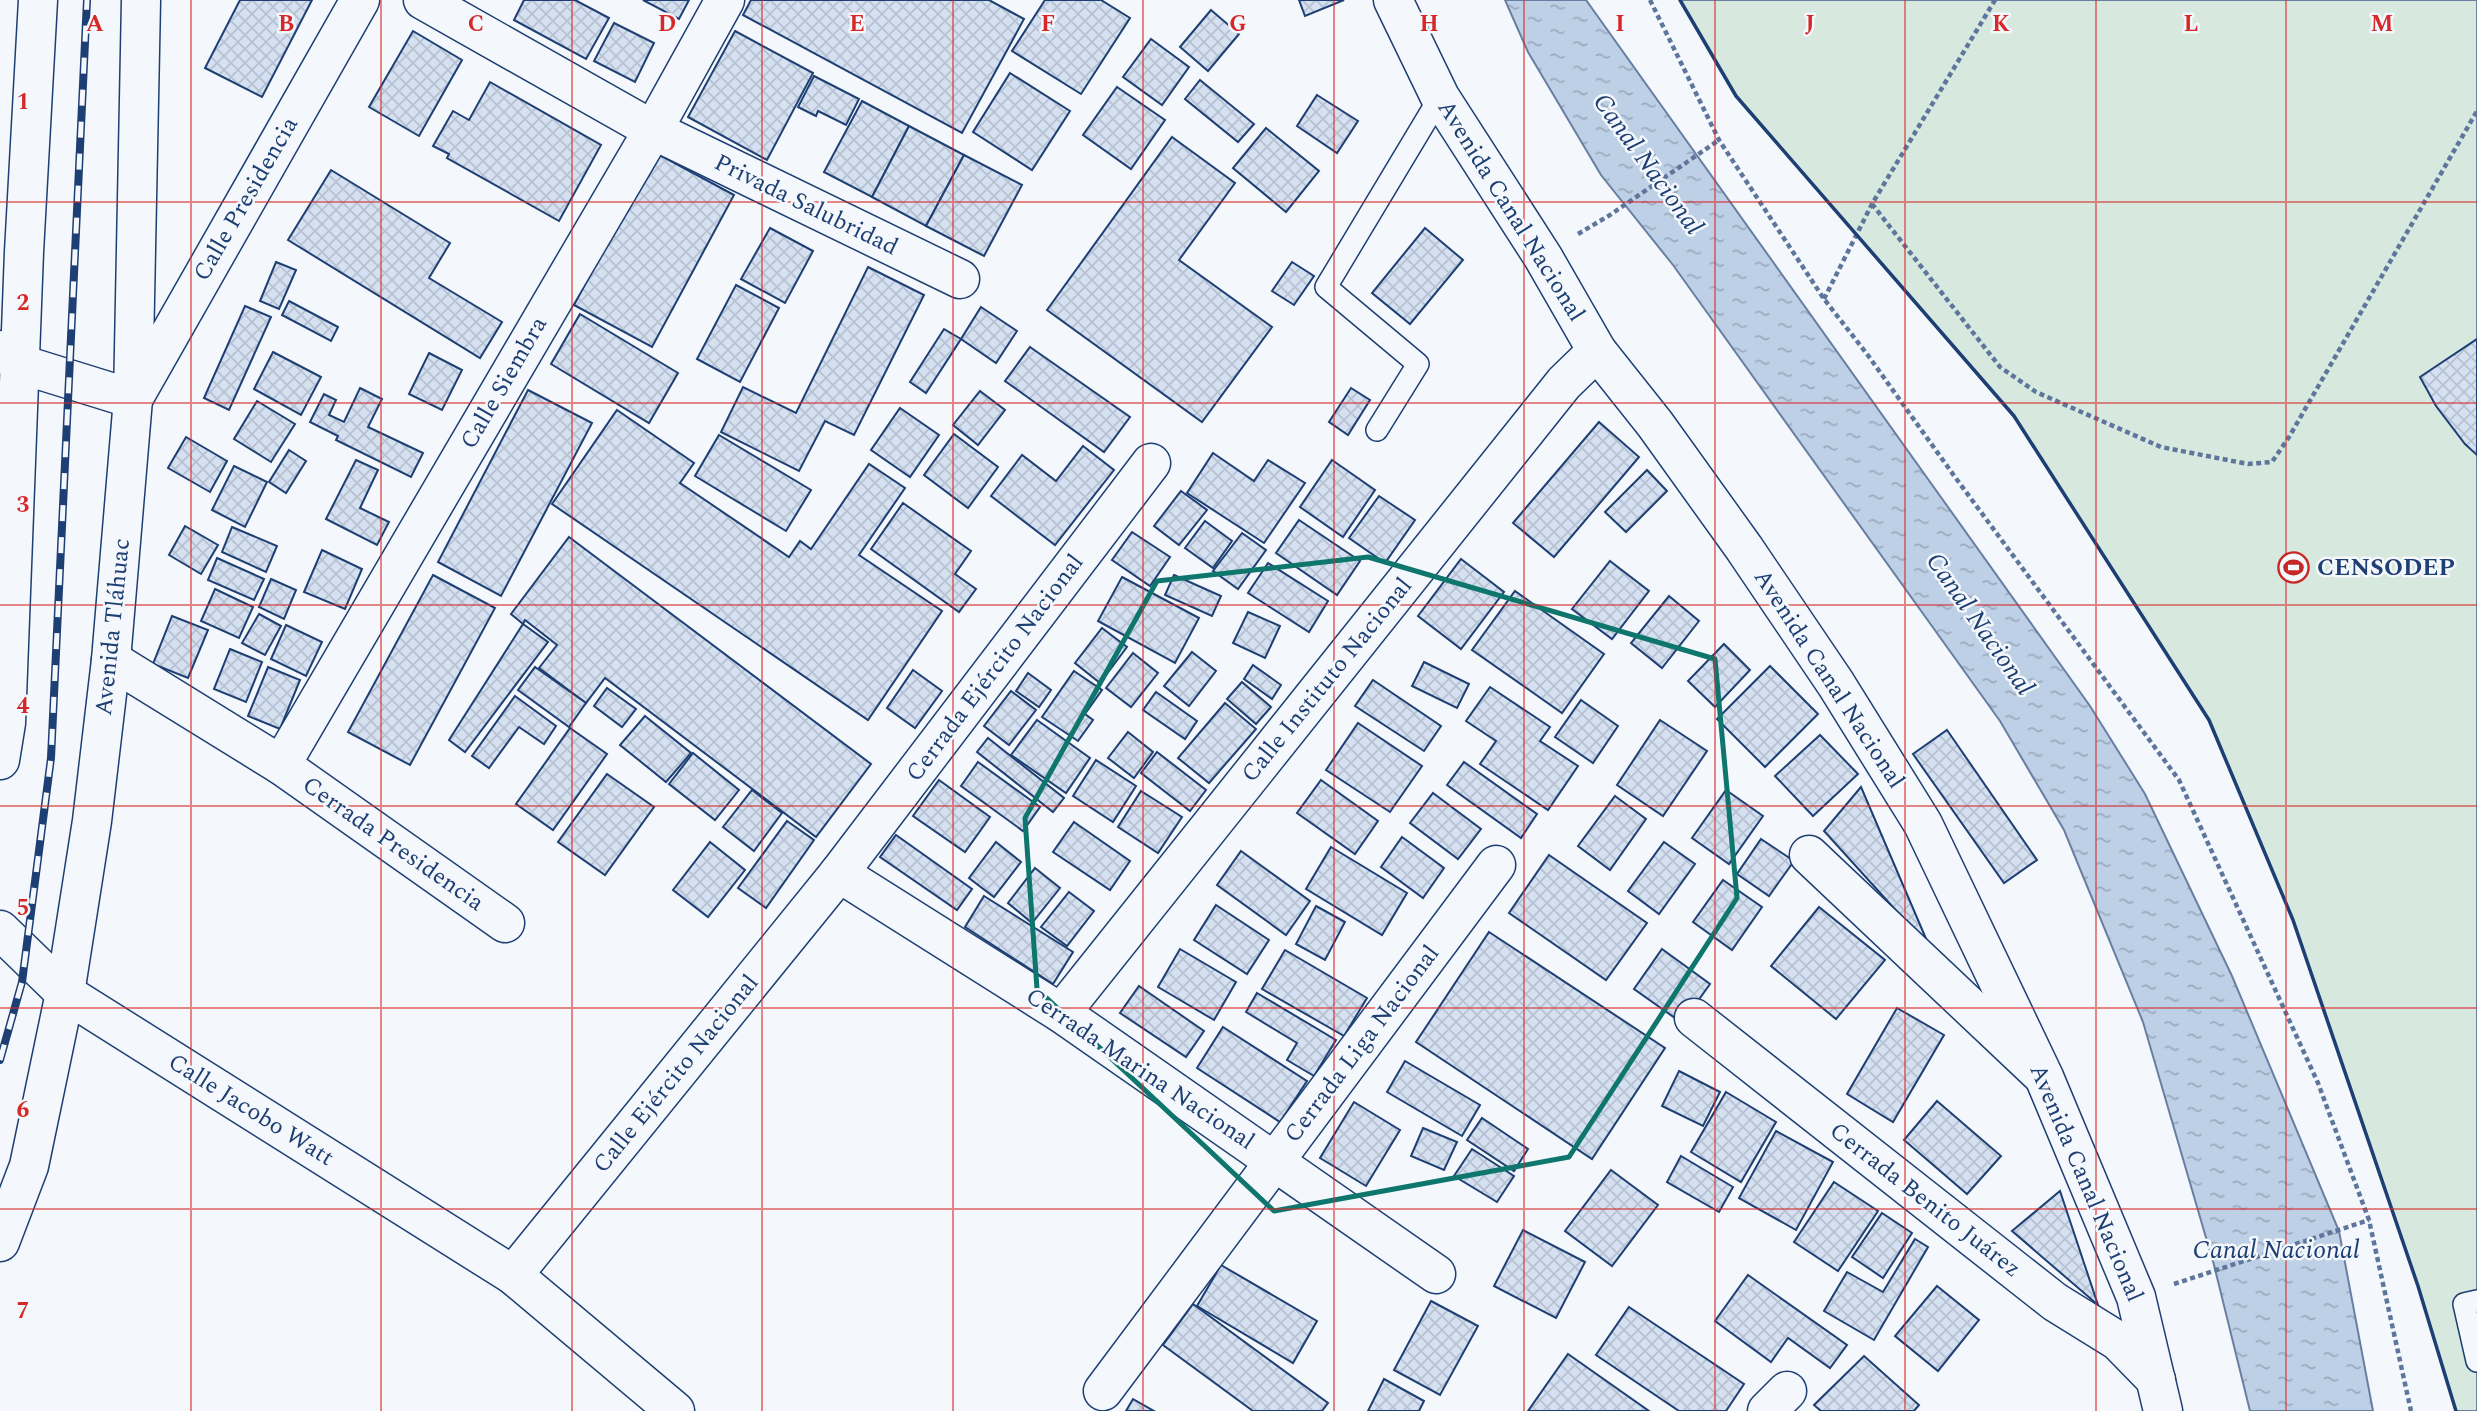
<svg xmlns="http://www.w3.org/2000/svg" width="2477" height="1411" viewBox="0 0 2477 1411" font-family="Spectral,serif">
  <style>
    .green { fill: #d7e8df; stroke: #687fa3; stroke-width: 2 }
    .water { fill: url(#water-ripples); stroke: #687fa3; stroke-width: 2 }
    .building { fill: url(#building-cross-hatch); stroke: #1d3f73; stroke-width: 2 }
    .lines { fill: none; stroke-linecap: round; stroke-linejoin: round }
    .lane-casing { stroke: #1d3f73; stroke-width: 24 }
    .street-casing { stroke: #1d3f73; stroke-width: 41 }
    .secondary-casing { stroke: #1d3f73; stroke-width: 41 }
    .path { stroke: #5e769c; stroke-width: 4.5; stroke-dasharray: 5 3.5; stroke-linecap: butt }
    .lane { stroke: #f4f7fb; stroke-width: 21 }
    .street { stroke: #f4f7fb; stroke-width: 38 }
    .secondary { stroke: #f4f7fb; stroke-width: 38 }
    .rail-casing { stroke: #1d3f73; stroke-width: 8 }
    .rail { stroke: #f4f7fb; stroke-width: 5; stroke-dasharray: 16; stroke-linecap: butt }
    .wall { stroke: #1d3f73; stroke-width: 3.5 }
    .marked { fill: none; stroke: #0f766e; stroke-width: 5; stroke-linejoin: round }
    .grid { fill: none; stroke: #d62828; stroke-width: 2; stroke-opacity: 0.55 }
    .labels { text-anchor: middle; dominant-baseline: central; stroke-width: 5; stroke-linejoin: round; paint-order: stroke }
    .street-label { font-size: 24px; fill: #1d3f73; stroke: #f4f7fb }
    .poi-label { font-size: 24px; font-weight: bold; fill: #1d3f73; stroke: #f4f7fb; text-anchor: start }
    .water-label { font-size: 26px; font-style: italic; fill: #1d3f73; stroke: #f4f7fb }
    .grid-label { font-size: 23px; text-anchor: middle; font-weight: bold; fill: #d62828; stroke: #f4f7fb; stroke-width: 5; stroke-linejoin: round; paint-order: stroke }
  </style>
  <defs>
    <pattern id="water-ripples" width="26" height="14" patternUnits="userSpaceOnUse" patternTransform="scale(1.75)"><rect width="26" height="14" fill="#bed0e5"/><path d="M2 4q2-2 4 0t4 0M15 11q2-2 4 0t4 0" fill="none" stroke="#9aaabe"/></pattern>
    <pattern id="building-cross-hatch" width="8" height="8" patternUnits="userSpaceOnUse" patternTransform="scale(1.75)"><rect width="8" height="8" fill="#d5e0f0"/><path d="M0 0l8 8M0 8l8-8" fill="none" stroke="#b6c1d1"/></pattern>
  </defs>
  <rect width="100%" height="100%" fill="#f4f7fb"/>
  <!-- green -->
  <path class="green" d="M1680 0H2477V1411H2456L2418 1286 2293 920 2209 720 2014 416 1736 96Z"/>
  <!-- water -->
  <path class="water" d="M1505 0H1586L2090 706 2145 794 2232 976 2339 1231 2373 1411H2250L2214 1265 2143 1022 2064 830 2000 721 1673 265 1601 175 1528 52Z"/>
  <!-- building -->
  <g class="building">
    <path d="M240 0H312L262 97 205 68Z"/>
    <path d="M524 0H575L609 18 586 59 514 20Z"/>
    <path d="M643 0H689L679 19Z"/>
    <path d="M751 0H989L1024 19 962 133 743 15Z"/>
    <path d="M1045 0H1101L1130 18 1081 94 1012 51Z"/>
    <path d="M1299 0H1344L1305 16Z"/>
    <path d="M1211 10 1239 34 1208 71 1180 47Z"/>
    <path d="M614 23 654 43 635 82 594 61Z"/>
    <path d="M413 31 462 60 419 136 369 107Z"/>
    <path d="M735 31 813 73 767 160 688 117Z"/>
    <path d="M1151 39 1189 67 1162 105 1123 77Z"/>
    <path d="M1010 73 1070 111 1032 170 973 132Z"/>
    <path d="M814 76 859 99 846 125 818 111 816 116 798 107Z"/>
    <path d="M1200 80 1254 124 1238 142 1185 99Z"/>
    <path d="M490 82 601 145 559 221 447 158 449 154 433 146 453 111 469 120Z"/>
    <path d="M1117 87 1165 120 1131 169 1083 135Z"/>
    <path d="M1317 95 1358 121 1337 153 1297 126Z"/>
    <path d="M862 101 909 126 872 197 824 172Z"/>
    <path d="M909 126 964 155 926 226 872 197Z"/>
    <path d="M1266 128 1319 171 1286 212 1233 168Z"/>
    <path d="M1172 137 1235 183 1179 260 1272 327 1202 422 1047 310Z"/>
    <path d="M656 153 734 195 652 347 574 305Z"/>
    <path d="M964 155 1022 185 984 256 926 226Z"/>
    <path d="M331 170 450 243 429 278 502 322 480 358 288 240Z"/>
    <path d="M770 228 813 251 785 303 741 279Z"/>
    <path d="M1425 228 1463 260 1410 324 1372 293Z"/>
    <path d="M276 262 296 270 279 309 260 301Z"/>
    <path d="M1292 262 1314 276 1294 305 1272 291Z"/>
    <path d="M868 267 924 295 854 435 825 421 799 471 721 432 743 387 796 413Z"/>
    <path d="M736 285 779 308 740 382 697 359Z"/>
    <path d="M289 301 338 327 331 341 282 315Z"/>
    <path d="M245 306 271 317 229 410 204 398Z"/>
    <path d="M981 307 1017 331 996 363 961 339Z"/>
    <path d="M580 314 678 373 649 423 551 364Z"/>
    <path d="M944 329 961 339 926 393 910 382Z"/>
    <path d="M2477 339V455L2465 444 2436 406 2420 377Z"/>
    <path d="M1030 347 1130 417 1104 452 1005 381Z"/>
    <path d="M273 352 321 377 301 415 254 389Z"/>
    <path d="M429 353 462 370 442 410 409 394Z"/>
    <path d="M360 388 382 399 368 427 423 453 411 477 336 440 338 436 310 422 324 394 336 400 329 415 344 422Z"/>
    <path d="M1351 388 1370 400 1348 435 1329 422Z"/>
    <path d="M528 390 592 423 501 596 438 562Z"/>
    <path d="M980 391 1005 410 978 445 953 425Z"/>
    <path d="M257 401 295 424 271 462 234 439Z"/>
    <path d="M900 408 939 435 910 477 871 450Z"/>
    <path d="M617 410 694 463 680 483 789 557 800 541 811 549 869 464 905 488 859 555 942 611 868 720 552 504Z"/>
    <path d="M1599 422 1639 457 1554 557 1513 523Z"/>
    <path d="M954 434 998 467 968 508 924 475Z"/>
    <path d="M719 435 811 490 786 531 695 476Z"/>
    <path d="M186 437 227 461 210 492 168 468Z"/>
    <path d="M1083 446 1114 470 1055 545 991 496 1022 455 1056 481Z"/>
    <path d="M289 450 306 461 286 493 269 482Z"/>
    <path d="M1213 453 1254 481 1268 460 1305 483 1264 543 1187 493Z"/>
    <path d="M356 460 378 470 360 508 389 522 377 545 326 519Z"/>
    <path d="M1332 460 1375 490 1343 537 1300 507Z"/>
    <path d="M234 466 267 482 245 527 212 510Z"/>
    <path d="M1647 470 1667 491 1626 532 1605 512Z"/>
    <path d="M1181 491 1207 510 1179 545 1154 526Z"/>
    <path d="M1379 496 1415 520 1385 563 1349 538Z"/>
    <path d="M903 503 971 551 955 574 976 589 959 612 871 549Z"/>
    <path d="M1299 520 1360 561 1337 595 1276 553Z"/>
    <path d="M1205 521 1232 541 1213 568 1185 548Z"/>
    <path d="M185 526 218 545 201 574 169 555Z"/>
    <path d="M232 527 277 546 266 572 222 552Z"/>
    <path d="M1132 532 1170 557 1150 586 1112 560Z"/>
    <path d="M1242 533 1266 550 1238 589 1213 571Z"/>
    <path d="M569 537 871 764 816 837 605 678 586 703 539 668 557 645 525 620 523 624 511 614Z"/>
    <path d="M322 550 362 569 345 609 304 592Z"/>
    <path d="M217 558 264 579 254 600 208 580Z"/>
    <path d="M1461 559 1504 592 1461 649 1418 616Z"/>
    <path d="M1610 561 1649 591 1612 639 1572 609Z"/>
    <path d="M1268 563 1328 601 1309 632 1248 593Z"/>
    <path d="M433 575 495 608 410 765 348 732Z"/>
    <path d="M1174 575 1221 596 1212 616 1165 595Z"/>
    <path d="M1122 577 1199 618 1175 663 1098 621Z"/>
    <path d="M271 579 296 590 284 619 259 607Z"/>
    <path d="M215 589 253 607 239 638 201 621Z"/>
    <path d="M1515 591 1604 654 1562 713 1472 650Z"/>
    <path d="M1669 596 1699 621 1662 668 1631 643Z"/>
    <path d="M1248 612 1280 626 1265 658 1233 643Z"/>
    <path d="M259 614 281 626 265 655 242 643Z"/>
    <path d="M172 616 208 630 188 678 153 664Z"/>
    <path d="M523 624 548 642 465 752 449 740Z"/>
    <path d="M286 625 322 642 306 676 271 659Z"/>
    <path d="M1102 628 1127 647 1100 683 1075 663Z"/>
    <path d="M1724 644 1750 670 1715 707 1688 681Z"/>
    <path d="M230 649 262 662 246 702 214 689Z"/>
    <path d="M1192 652 1216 671 1189 706 1164 686Z"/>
    <path d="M1133 653 1158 673 1131 707 1106 688Z"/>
    <path d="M1424 662 1469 684 1457 708 1412 686Z"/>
    <path d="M1253 665 1281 685 1272 699 1244 679Z"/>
    <path d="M1770 666 1818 714 1765 767 1717 719Z"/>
    <path d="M268 667 300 680 280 729 248 716Z"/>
    <path d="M535 667 586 703 569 727 518 690Z"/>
    <path d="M913 670 942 691 915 728 887 708Z"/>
    <path d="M1074 671 1102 690 1085 714 1093 720 1078 741 1042 717Z"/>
    <path d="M1028 673 1051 690 1039 707 1016 691Z"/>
    <path d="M1373 680 1441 726 1424 751 1355 706Z"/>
    <path d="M1242 682 1271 707 1256 724 1227 699Z"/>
    <path d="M1490 687 1550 727 1540 741 1578 766 1548 810 1480 764 1496 741 1466 721Z"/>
    <path d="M607 688 636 709 622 727 594 706Z"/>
    <path d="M1011 691 1036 710 1009 745 984 726Z"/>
    <path d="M1156 692 1197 721 1185 739 1143 710Z"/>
    <path d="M515 696 556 726 544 744 519 727 489 768 472 756Z"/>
    <path d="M1581 700 1618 726 1593 763 1555 737Z"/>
    <path d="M1225 703 1256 729 1209 783 1178 758Z"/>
    <path d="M645 716 691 753 666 782 620 745Z"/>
    <path d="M1037 720 1090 758 1066 793 1011 755Z"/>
    <path d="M1660 720 1707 751 1663 816 1617 785Z"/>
    <path d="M1358 723 1422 766 1390 812 1326 770Z"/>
    <path d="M570 728 607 754 553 830 516 804Z"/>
    <path d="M1947 730 2037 860 2004 883 1913 754Z"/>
    <path d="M1128 732 1153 752 1134 778 1108 758Z"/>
    <path d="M1820 735 1858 774 1813 816 1775 776Z"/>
    <path d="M988 738 1064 798 1053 812 977 752Z"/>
    <path d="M1157 752 1206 790 1190 811 1141 773Z"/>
    <path d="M693 753 739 790 715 820 669 784Z"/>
    <path d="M1096 760 1136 786 1113 822 1073 796Z"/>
    <path d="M978 762 1040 807 1023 831 961 786Z"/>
    <path d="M1464 762 1537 814 1521 838 1447 785Z"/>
    <path d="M607 774 654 807 605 875 558 842Z"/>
    <path d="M939 780 990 817 965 852 913 816Z"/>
    <path d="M1321 780 1378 821 1355 854 1297 813Z"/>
    <path d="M1861 787 1930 948 1824 831Z"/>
    <path d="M752 790 782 813 754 851 723 827Z"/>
    <path d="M1726 790 1763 816 1729 864 1692 838Z"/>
    <path d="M1141 791 1182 817 1158 853 1118 827Z"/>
    <path d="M1433 793 1481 829 1458 859 1410 823Z"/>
    <path d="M1615 796 1646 819 1610 870 1578 846Z"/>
    <path d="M787 821 814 840 766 908 738 888Z"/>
    <path d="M1074 822 1130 861 1110 890 1053 852Z"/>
    <path d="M896 835 972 889 957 910 880 857Z"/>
    <path d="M1402 837 1444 868 1423 898 1381 867Z"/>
    <path d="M1761 839 1794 861 1769 896 1737 874Z"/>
    <path d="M710 842 745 870 708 917 673 890Z"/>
    <path d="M996 842 1021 862 994 897 969 878Z"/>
    <path d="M1664 842 1695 864 1659 914 1628 891Z"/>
    <path d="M1331 847 1407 893 1382 935 1306 889Z"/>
    <path d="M1241 851 1310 901 1286 935 1217 885Z"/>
    <path d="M1549 855 1647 923 1606 980 1509 913Z"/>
    <path d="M1035 868 1060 888 1032 923 1008 903Z"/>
    <path d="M1723 880 1762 907 1732 950 1693 922Z"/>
    <path d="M1069 892 1094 911 1067 946 1041 927Z"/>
    <path d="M984 896 1073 952 1053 984 965 927Z"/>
    <path d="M1216 905 1269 940 1247 974 1194 940Z"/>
    <path d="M1316 906 1345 922 1325 960 1296 944Z"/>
    <path d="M1819 907 1885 960 1836 1019 1771 966Z"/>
    <path d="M1489 932 1665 1048 1592 1159 1416 1042Z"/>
    <path d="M1180 949 1236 982 1214 1020 1158 987Z"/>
    <path d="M1662 949 1710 984 1682 1023 1634 989Z"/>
    <path d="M1285 950 1367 998 1344 1036 1262 989Z"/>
    <path d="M1139 986 1204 1031 1186 1057 1120 1013Z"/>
    <path d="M1257 993 1336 1040 1314 1076 1287 1060 1297 1043 1246 1012Z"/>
    <path d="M1897 1008 1944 1035 1893 1122 1847 1094Z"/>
    <path d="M1223 1027 1307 1081 1280 1122 1197 1068Z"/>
    <path d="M1405 1061 1480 1105 1462 1136 1387 1092Z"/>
    <path d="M1679 1071 1720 1092 1703 1126 1662 1106Z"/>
    <path d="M1726 1092 1776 1122 1741 1182 1691 1152Z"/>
    <path d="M1937 1101 2001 1156 1967 1194 1904 1140Z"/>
    <path d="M1354 1102 1400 1130 1366 1186 1320 1158Z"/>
    <path d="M1482 1118 1528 1149 1514 1171 1467 1140Z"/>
    <path d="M1423 1128 1457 1142 1444 1170 1411 1156Z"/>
    <path d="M1776 1131 1833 1162 1796 1230 1739 1198Z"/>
    <path d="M1472 1149 1514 1176 1497 1202 1454 1176Z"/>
    <path d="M1681 1156 1733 1187 1719 1212 1667 1182Z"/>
    <path d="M1611 1170 1658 1205 1612 1266 1565 1231Z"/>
    <path d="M1834 1182 1878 1211 1838 1271 1794 1242Z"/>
    <path d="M2060 1191 2098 1305 2012 1231Z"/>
    <path d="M1882 1213 1912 1233 1883 1278 1852 1257Z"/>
    <path d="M1523 1230 1585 1262 1556 1318 1494 1286Z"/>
    <path d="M1915 1239 1928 1247 1874 1340 1824 1311 1847 1272 1883 1292Z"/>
    <path d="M1221 1265 1317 1321 1293 1363 1197 1306Z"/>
    <path d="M1748 1275 1847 1345 1830 1368 1788 1338 1771 1362 1715 1321Z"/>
    <path d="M1937 1286 1979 1320 1938 1371 1895 1336Z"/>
    <path d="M1431 1301 1478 1326 1440 1395 1394 1370Z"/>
    <path d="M1193 1304 1328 1403 1322 1411H1253L1163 1345Z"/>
    <path d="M1629 1307 1744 1384 1726 1411H1679L1596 1355Z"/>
    <path d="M1568 1354 1649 1411H1528Z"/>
    <path d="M1864 1356 1919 1405 1914 1411H1821L1814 1405Z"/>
    <path d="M1384 1379 1424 1401 1419 1411H1368Z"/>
    <path d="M1133 1399 1154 1411H1126Z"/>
  </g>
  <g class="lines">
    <defs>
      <g id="lane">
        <path d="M1377 430 1418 364 1326 287 1440 97"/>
        <path d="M2477 1301 2464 1304 2477 1361"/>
      </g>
      <g id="street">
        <path d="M423 0 653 130 960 279"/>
        <path d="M133 399 360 0"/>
        <path d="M111 660 281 765 505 923"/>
        <path d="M281 765 653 130 725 0"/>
        <path d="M1809 855 2043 1076"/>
        <path d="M839 873 1061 1013 1436 1274"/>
        <path d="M0 930 65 993 513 1275 675 1411"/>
        <path d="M1061 1013 1564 383 1597 351"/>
        <path d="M1694 1018 2055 1302 2118 1341 2156 1380"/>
        <path d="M513 1275 839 873 1151 463"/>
        <path d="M1103 1391 1496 865"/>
        <path d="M1767 1411 1787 1391"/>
      </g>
      <g id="secondary">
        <path d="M1393 0 1440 97 1543 257 1597 351 1655 424 1744 548 1836 684 1923 824 2044 1077 2136 1297 2163 1411"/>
        <path d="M0 350 20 364 133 399"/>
        <path d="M0 760 6 723 24 252 38 0"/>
        <path d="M0 1242 29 1166 65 993 92 821 111 660 133 399 141 0"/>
      </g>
    </defs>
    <!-- lane casing -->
    <use href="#lane" class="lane-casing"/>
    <!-- street casing -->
    <use href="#street" class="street-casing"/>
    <!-- secondary casing -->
    <use href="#secondary" class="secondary-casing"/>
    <!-- path -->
    <g class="path">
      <path d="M1650 0 1719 140 1824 299 1867 354 1955 477 2179 780 2318 1083 2369 1220 2411 1411"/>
      <path d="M1872 204 2000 367 2036 392 2161 447 2248 464 2272 462 2289 437 2477 111"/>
      <path d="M1578 234 1610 215 1719 140"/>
      <path d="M1824 299 1872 204 1995 0"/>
      <path d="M2174 1284 2369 1220"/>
    </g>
    <!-- lane -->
    <use href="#lane" class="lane"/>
    <!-- street -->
    <use href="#street" class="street"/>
    <!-- secondary -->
    <use href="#secondary" class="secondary"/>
    <defs>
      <path id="rail" d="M0 1060 22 982 51 758 87 0"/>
    </defs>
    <!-- rail casing -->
    <use href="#rail" class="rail-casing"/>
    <!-- rail -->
    <use href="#rail" class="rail"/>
    <!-- wall -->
    <path class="wall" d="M1680 0 1736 96 2014 416 2209 720 2293 920 2418 1286 2456 1411"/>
  </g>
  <!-- marked area -->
  <path class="marked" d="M1368 557 1715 659 1737 898 1569 1157 1274 1211 1037 989 1025 818 1157 581Z"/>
  <!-- grid -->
  <path class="grid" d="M191 0V1411M381 0V1411M572 0V1411M762 0V1411M953 0V1411M1143 0V1411M1334 0V1411M1524 0V1411M1715 0V1411M1905 0V1411M2096 0V1411M2286 0V1411M0 202H2477M0 403H2477M0 605H2477M0 806H2477M0 1008H2477M0 1209H2477"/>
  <!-- icons -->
  <defs>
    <symbol id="stadium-ring" viewBox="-11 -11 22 22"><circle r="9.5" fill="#f4f7fb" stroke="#c62828" stroke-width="1.5"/><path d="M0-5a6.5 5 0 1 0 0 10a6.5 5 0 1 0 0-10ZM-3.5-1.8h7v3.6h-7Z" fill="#c62828"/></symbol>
  </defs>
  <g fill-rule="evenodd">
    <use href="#stadium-ring" x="2276" y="550" width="35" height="35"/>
  </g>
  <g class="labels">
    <!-- street labels -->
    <g class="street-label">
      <text transform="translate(246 199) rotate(-60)">Calle Presidencia</text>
      <text transform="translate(806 205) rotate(26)">Privada Salubridad</text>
      <text transform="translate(1511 211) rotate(58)">Avenida Canal Nacional</text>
      <text transform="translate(504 383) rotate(-60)">Calle Siembra</text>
      <text transform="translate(113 627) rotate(-84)">Avenida Tláhuac</text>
      <text transform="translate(995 668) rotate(-53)">Cerrada Ejército Nacional</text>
      <text transform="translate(1829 679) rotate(57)">Avenida Canal Nacional</text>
      <text transform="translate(1327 680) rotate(-51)">Calle Instituto Nacional</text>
      <text transform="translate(393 844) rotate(35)">Cerrada Presidencia</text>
      <text transform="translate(1362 1044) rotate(-53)">Cerrada Liga Nacional</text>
      <text transform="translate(1140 1069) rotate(34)">Cerrada Marina Nacional</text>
      <text transform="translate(676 1074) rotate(-51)">Calle Ejército Nacional</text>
      <text transform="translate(251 1110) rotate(32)">Calle Jacobo Watt</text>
      <text transform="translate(2086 1183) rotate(67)">Avenida Canal Nacional</text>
      <text transform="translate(1925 1200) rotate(38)">Cerrada Benito Juárez</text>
    </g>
    <!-- poi labels -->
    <g class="poi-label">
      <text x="2317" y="568">CENSODEP</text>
    </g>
    <!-- water labels -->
    <g class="water-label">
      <text transform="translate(1648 164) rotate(54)">Canal Nacional</text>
      <text transform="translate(1980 624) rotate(55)">Canal Nacional</text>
      <text x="2276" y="1250">Canal Nacional</text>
    </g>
  </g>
  <g class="grid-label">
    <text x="95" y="31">A</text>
    <text x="286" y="31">B</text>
    <text x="476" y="31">C</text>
    <text x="667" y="31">D</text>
    <text x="857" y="31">E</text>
    <text x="1048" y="31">F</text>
    <text x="1238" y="31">G</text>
    <text x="1429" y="31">H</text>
    <text x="1620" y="31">I</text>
    <text x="1810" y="31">J</text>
    <text x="2001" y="31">K</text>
    <text x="2191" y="31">L</text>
    <text x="2382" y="31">M</text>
    <text x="23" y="109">1</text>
    <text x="23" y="310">2</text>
    <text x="23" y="512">3</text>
    <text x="23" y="713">4</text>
    <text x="23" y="915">5</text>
    <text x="23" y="1117">6</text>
    <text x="23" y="1318">7</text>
  </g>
</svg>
